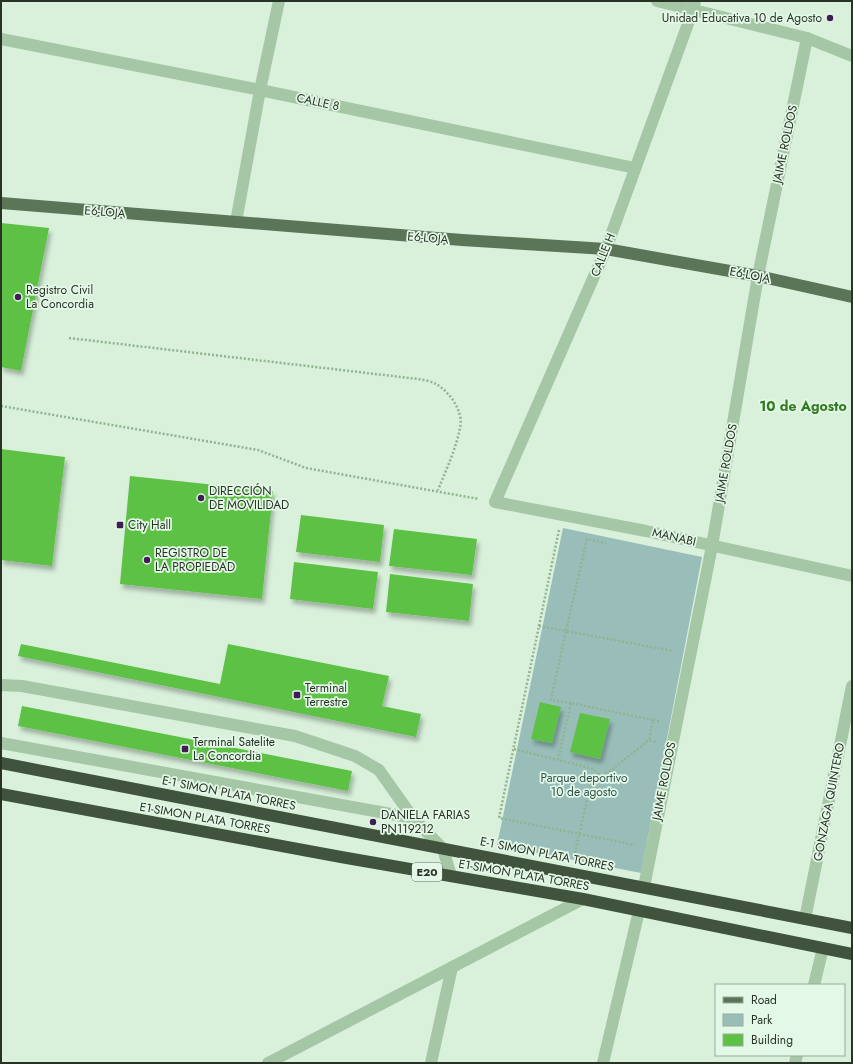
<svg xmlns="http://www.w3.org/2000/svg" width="853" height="1064" viewBox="0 0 853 1064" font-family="Jost,sans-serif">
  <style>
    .green { fill: #99beba }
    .building { fill: #5dc145; filter: url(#shadow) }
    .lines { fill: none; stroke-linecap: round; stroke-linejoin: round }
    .path { stroke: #90b390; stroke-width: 2.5; stroke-dasharray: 2 2; stroke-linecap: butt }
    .minor { stroke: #a5c7a6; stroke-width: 12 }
    .major { stroke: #5a7558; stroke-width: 12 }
    .highway { stroke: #40543d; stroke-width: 12 }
    .poi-dot { fill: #3f1e53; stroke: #e4f8e7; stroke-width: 1.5 }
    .labels { text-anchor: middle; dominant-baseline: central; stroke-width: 3.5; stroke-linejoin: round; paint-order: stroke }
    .shield { fill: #e4f8e7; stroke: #606e60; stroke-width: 1 }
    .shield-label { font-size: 11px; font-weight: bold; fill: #283326 }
    .poi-label { font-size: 12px; fill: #283326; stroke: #e4f8e7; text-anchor: start }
    .street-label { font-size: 12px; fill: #283326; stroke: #e4f8e7 }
    .park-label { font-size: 12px; fill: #2b504e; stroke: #e4f8e7 }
    .quarter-label { font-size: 14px; font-weight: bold; fill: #337a22; stroke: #e4f8e7 }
  </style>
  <defs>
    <filter id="shadow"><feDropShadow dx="2.5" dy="4.5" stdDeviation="2" flood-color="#0004"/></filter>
  </defs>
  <rect width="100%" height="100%" fill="#d9f0db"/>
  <!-- green -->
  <path class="green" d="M563 528 702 557 641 873 497 845Z"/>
  <!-- building -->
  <g class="building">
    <path d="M1 223 49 228 21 371 1 367Z"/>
    <path d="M1 449 65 457 52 566 1 560Z"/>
    <path d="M130 476 273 491 262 599 120 584Z"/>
    <path d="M301 515 384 525 380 562 296 552Z"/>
    <path d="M394 529 477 539 472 575 389 566Z"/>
    <path d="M294 562 378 572 373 609 290 599Z"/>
    <path d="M390 574 473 584 469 621 386 612Z"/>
    <path d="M21 644 220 684 228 644 389 676 382 706 421 714 416 737 18 656Z"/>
    <path d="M540 702 561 707 552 743 531 739Z"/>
    <path d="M22 706 352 771 348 791 18 726Z"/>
    <path d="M580 713 610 719 600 759 570 752Z"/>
  </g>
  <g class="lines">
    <!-- path -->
    <g class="path">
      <path d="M69 338 418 379C424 380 431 381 436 384 450 392 464 412 460 428 456 449 446 470 438 490"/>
      <path d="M1 406 258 450 306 468 479 499"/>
      <path d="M559 530 499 818 635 845"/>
      <path d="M539 626 566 631 587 539 606 543"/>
      <path d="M571 703 551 700 566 631 673 651"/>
      <path d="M653 720 661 722"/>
      <path d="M514 749 558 760"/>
      <path d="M602 777 593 769 558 760 571 703 653 720 649 740"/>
      <path d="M574 857 590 787 649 740 657 742"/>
    </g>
    <!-- minor -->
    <g class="minor">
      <path d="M657 1 807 38 852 56"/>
      <path d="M695 1 693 10 606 249 495 502 646 531 852 576"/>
      <path d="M1 39 260 90 635 168"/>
      <path d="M236 222 260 90 279 1"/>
      <path d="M1 685 22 686 295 736 355 756 379 770 413 818 443 849 451 876"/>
      <path d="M1 743 413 818"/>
      <path d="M644 887 712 546 758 276 807 38"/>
      <path d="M805 919 852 686"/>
      <path d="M814 985 823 948"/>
      <path d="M268 1063 583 899"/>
      <path d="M431 1063 452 967"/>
      <path d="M603 1063 639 911"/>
      <path d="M795 1063 797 1055"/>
    </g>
    <!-- major -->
    <path class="major" d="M1 203 462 240 606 249 758 276 852 297"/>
    <!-- highway -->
    <g class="highway">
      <path d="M1 763 852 928"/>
      <path d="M1 794 341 857 583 899 852 954"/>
    </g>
  </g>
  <!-- markers -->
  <g class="poi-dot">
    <circle cx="830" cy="18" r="4"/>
    <circle cx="18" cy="297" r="4"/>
    <circle cx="201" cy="498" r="4"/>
    <rect x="116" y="521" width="8" height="8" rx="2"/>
    <circle cx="147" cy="560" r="4"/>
    <rect x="293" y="691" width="8" height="8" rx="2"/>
    <rect x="181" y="745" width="8" height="8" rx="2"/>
    <circle cx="373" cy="822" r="4"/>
  </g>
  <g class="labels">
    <!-- shield labels -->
    <rect class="shield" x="412" y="863" width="30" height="18" rx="3"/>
    <g class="shield-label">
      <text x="427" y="872">E20</text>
    </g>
    <!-- poi labels -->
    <g class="poi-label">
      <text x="822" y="18" text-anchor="end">Unidad Educativa 10 de Agosto</text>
      <text x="26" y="290">Registro Civil<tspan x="26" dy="14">La Concordia</tspan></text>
      <text x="209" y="491">DIRECCIÓN<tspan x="209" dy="14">DE MOVILIDAD</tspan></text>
      <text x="128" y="525">City Hall</text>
      <text x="155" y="553">REGISTRO DE<tspan x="155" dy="14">LA PROPIEDAD</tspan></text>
      <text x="305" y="688">Terminal<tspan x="305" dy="14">Terrestre</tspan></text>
      <text x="193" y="742">Terminal Satelite<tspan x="193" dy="14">La Concordia</tspan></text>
      <text x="381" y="815">DANIELA FARIAS<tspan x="381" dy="14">PN119212</tspan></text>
    </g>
    <!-- street labels -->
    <g class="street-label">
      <text transform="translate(318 102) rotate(12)">CALLE 8</text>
      <text transform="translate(785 144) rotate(-78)">JAIME ROLDOS</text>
      <text transform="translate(105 212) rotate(5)">E6-LOJA</text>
      <text transform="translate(428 238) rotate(5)">E6-LOJA</text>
      <text transform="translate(603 255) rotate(-68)">CALLE H</text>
      <text transform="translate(750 275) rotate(11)">E6-LOJA</text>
      <text transform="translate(726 463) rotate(-80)">JAIME ROLDOS</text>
      <text transform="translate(674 537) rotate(13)">MANABI</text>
      <text transform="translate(664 781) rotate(-79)">JAIME ROLDOS</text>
      <text transform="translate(229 793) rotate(11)">E-1 SIMON PLATA TORRES</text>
      <text transform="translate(829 802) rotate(-79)">GONZAGA QUINTERO</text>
      <text transform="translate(205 818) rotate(10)">E1-SIMON PLATA TORRES</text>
      <text transform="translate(547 854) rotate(11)">E-1 SIMON PLATA TORRES</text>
      <text transform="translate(524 875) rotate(10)">E1-SIMON PLATA TORRES</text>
    </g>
    <!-- park labels -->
    <g class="park-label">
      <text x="584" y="778">Parque deportivo<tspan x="584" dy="14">10 de agosto</tspan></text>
    </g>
    <!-- quarter labels -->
    <g class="quarter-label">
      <text x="803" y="406">10 de Agosto</text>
    </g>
  </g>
  <!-- border -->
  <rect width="853" height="1064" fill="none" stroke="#283326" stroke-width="4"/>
  <!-- legend -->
  <rect x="715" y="984" width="130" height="72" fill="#e4f8e7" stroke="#99a99a"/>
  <rect x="723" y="997" width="20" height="6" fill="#5a7558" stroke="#99a99a"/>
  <text x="751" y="1004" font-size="12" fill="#283326">Road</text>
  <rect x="723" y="1014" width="20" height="12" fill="#99beba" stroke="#99a99a"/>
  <text x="751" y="1024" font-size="12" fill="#283326">Park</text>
  <rect x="723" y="1034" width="20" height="12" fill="#5dc145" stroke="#99a99a"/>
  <text x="751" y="1044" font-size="12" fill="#283326">Building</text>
</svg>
